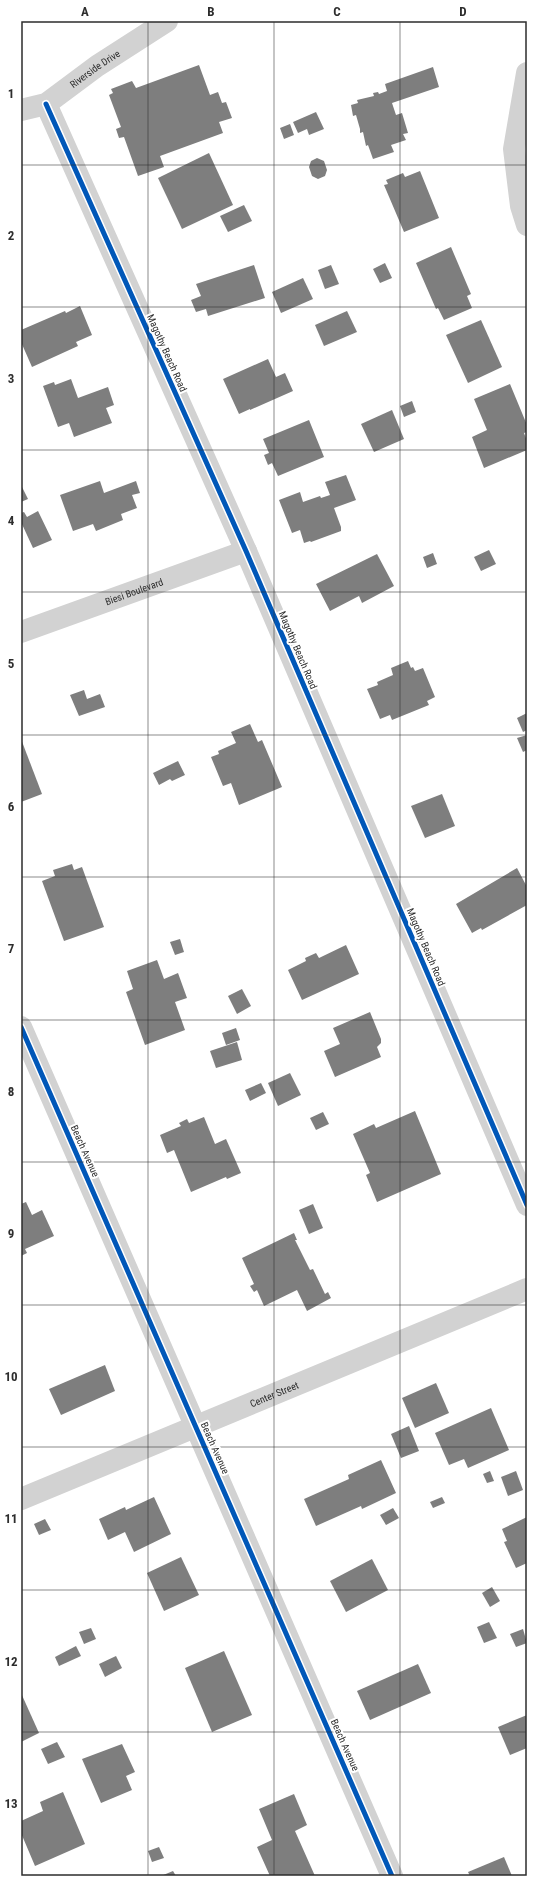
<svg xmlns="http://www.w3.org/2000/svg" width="548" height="1897" viewBox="0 0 548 1897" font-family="'Roboto Condensed',sans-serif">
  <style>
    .building { fill: #7e7e7e }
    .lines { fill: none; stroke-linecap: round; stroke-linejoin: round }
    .minor { stroke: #d2d2d2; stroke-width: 22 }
    .cycleway-casing { stroke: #fff; stroke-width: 8 }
    .cycleway { stroke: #0057b8; stroke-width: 5 }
    .grid { fill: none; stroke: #2d2d2d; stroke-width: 1; stroke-opacity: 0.55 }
    .labels { text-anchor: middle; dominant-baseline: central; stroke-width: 4; stroke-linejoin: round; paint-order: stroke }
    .street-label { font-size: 10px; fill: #2d2d2d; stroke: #fff }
    .neatline { fill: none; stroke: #2d2d2d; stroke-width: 1.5 }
    .grid-label { font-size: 13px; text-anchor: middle; font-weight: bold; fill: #2d2d2d }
  </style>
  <rect width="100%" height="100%" fill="#fff"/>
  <!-- building -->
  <g class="building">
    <path d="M199 65 210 95 218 92 222 103 226 102 232 118 219 122 223 133 160 156 164 167 138 176 124 137 119 138 116 129 121 127 109 95 113 93 111 89 132 81 136 88Z"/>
    <path d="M433 67 439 87 392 103 396 115 402 113 408 133 403 134 406 140 391 145 394 152 373 159 368 145 366 146 363 132 360 133V129L356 115 353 116 351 105 358 103 357 100 374 96 373 93 378 92 379 94 387 91 385 84Z"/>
    <path d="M316 112 324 129 309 135 307 129 298 133 293 122Z"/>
    <path d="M290 124 294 135 284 139 280 128Z"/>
    <path d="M209 153 233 205 182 229 158 178Z"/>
    <path d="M317 158 324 161 327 170 325 176 318 179 312 176 309 167 311 161Z"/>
    <path d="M420 171 439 218 404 232 384 185 388 184 386 180 403 173 405 177Z"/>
    <path d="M244 205 252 221 228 232 220 216Z"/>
    <path d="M451 247 471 294 467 296 472 308 444 320 438 308 436 309 416 263Z"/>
    <path d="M385 263 392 278 380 283 373 269Z"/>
    <path d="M254 265 265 298 208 316 206 309 196 312 191 300 201 296 196 284Z"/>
    <path d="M331 265 339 284 325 289 318 270Z"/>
    <path d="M303 278 313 299 281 313 272 292Z"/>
    <path d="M80 306 92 335 76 342 78 346 32 367 21 342V330L65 311 66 313Z"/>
    <path d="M347 311 357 332 324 346 315 325Z"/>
    <path d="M481 320 502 367 468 383 446 335Z"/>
    <path d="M268 359 276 377 285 373 293 391 250 410V409L239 414 223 379Z"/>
    <path d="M71 379 78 398 108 387 114 405 106 408 112 423 74 437 69 423 58 427 43 386 54 382 55 385Z"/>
    <path d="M510 384 527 425V432L524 433 527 441V450L484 468 472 437 487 430 474 399Z"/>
    <path d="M412 401 416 412 404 417 400 406Z"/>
    <path d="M392 410 404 439 374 452 361 424Z"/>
    <path d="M309 420 324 457 278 476 272 463 268 465 264 455 269 453 263 439Z"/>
    <path d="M346 475 356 500 334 508 341 527V531L311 542 310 541 304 543 300 530 292 533 279 500 300 492 303 502 320 496 321 498 330 495 325 482Z"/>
    <path d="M100 481 104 493 136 481 140 493 132 495 137 508 121 514 123 520 96 531 93 524 73 531 60 495Z"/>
    <path d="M21 485 28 499 21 502Z"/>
    <path d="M38 511 52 540 33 548 21 522V513L24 512 27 517Z"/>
    <path d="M489 550 496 564 481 571 474 557Z"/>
    <path d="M433 553 437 564 427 568 423 557Z"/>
    <path d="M377 554 394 586 362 603 359 596 330 611 316 584Z"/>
    <path d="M408 661 411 668 413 667 415 671 423 668 435 697 427 701 429 705 392 720 390 715 380 719 367 689 378 685 377 682 393 675 391 668Z"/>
    <path d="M84 690 87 699 100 694 105 707 79 716 70 695Z"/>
    <path d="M527 713V730L523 732 517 718Z"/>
    <path d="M250 724 258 742 262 740 282 787 239 805 231 783 223 786 211 757 219 754 218 751 236 743 231 732Z"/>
    <path d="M527 735V750L523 752 517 738Z"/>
    <path d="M21 739 42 794 21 802Z"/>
    <path d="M178 761 185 775 172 781 170 779 159 785 153 773Z"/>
    <path d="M442 794 455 826 425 838 411 806Z"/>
    <path d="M72 864 74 870 82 867 104 927 64 941 42 881 55 876 53 870Z"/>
    <path d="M517 868 527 887V905L482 930 481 928 472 933 456 904Z"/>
    <path d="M180 939 184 952 175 955 170 942Z"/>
    <path d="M346 945 359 974 302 1000 288 970 306 961 305 958 316 953 319 958Z"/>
    <path d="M157 960 164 979 178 973 187 998 175 1002 185 1030 145 1045 126 992 133 989 127 971Z"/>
    <path d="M242 989 251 1006 237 1014 228 996Z"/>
    <path d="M370 1012 381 1039V1043L377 1047 381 1057 335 1077 324 1051 340 1044 333 1028Z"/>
    <path d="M236 1028 240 1040 226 1045 222 1033Z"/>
    <path d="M237 1042 242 1060 216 1068 210 1051Z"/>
    <path d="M290 1073 301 1095 278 1106 268 1083Z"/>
    <path d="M261 1083 266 1093 250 1101 245 1090Z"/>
    <path d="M415 1111 441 1174 377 1202 366 1175 370 1173 353 1134 374 1124 376 1128Z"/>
    <path d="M323 1112 329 1124 316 1130 310 1118Z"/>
    <path d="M204 1117 215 1144 226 1139 241 1173 227 1179 226 1177 191 1192 174 1150 167 1153 160 1135 181 1126 179 1123 187 1119 189 1123Z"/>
    <path d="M26 1202 32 1215 42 1210 54 1236 25 1249 27 1253 21 1256V1204Z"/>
    <path d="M313 1204 323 1228 309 1234 299 1210Z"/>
    <path d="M294 1233 297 1240H295L310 1270 313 1269 325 1294 328 1292 331 1298 307 1311 297 1290 264 1306 257 1290 254 1292 250 1286 254 1284 242 1258Z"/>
    <path d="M105 1365 115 1391 61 1415 49 1389Z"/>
    <path d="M436 1383 449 1413 415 1428 402 1398Z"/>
    <path d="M491 1408 509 1450 468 1468 464 1459 449 1465 435 1433Z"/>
    <path d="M409 1426 419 1451 401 1458 391 1434Z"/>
    <path d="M381 1460 396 1493 362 1509 361 1506 316 1526 304 1499 349 1479 348 1475Z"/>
    <path d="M490 1471 494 1481 487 1483 483 1474Z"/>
    <path d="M516 1471 523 1490 508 1496 501 1477Z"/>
    <path d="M154 1497 171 1534 134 1552 125 1532 108 1540 99 1519 125 1507 126 1510Z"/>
    <path d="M442 1497 445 1503 433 1508 430 1502Z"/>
    <path d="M393 1508 399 1518 386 1525 380 1515Z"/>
    <path d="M527 1517V1563L516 1568 504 1542 507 1541 502 1529Z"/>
    <path d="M45 1519 51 1530 39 1535 34 1524Z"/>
    <path d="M181 1557 199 1595 164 1611 147 1573Z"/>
    <path d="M372 1559 388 1590 346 1612 330 1581Z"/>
    <path d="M492 1587 500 1601 490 1607 482 1593Z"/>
    <path d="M489 1622 497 1638 484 1643 477 1627Z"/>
    <path d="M91 1628 96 1639 84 1644 79 1632Z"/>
    <path d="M523 1629 527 1643 516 1647 510 1634Z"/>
    <path d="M76 1646 81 1656 59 1666 55 1657Z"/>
    <path d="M224 1651 252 1715 212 1732 185 1668Z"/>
    <path d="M116 1656 122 1668 105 1677 99 1664Z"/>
    <path d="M418 1664 431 1693 370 1720 357 1691Z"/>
    <path d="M21 1693 39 1733 21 1742Z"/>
    <path d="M527 1715V1748L510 1755 498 1727Z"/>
    <path d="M57 1742 65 1757 48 1764 41 1749Z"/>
    <path d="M122 1744 135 1772 126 1776 132 1790 101 1803 82 1759Z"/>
    <path d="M63 1792 85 1844 35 1866 21 1833V1821L43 1811 40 1802Z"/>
    <path d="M294 1794 307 1825 295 1831 315 1876H270L257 1847 272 1840 259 1809Z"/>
    <path d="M159 1847 164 1858 152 1862 148 1851Z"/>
    <path d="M504 1857 512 1876H470L468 1872Z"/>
    <path d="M173 1871 176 1876H161Z"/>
  </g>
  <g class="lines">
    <!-- minor -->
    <g class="minor">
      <path d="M527 73 514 149 521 206 527 225"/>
      <path d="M46 104 246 551 527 1205"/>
      <path id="s1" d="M21 110 46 104 97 66 167 21"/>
      <path id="s2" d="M21 632 246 551"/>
      <path d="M21 1027 392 1876"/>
      <path id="s3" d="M21 1499 527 1289"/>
    </g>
    <defs>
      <g id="cycleway">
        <path d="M46 104 246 551 527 1205"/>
        <path d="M21 1027 392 1876"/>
      </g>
    </defs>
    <!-- cycleway casing -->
    <use href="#cycleway" class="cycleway-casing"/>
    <!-- cycleway -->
    <use href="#cycleway" class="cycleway"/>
  </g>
  <!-- grid -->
  <path class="grid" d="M148 21V1876M274 21V1876M400 21V1876M21 165H527M21 307H527M21 450H527M21 592H527M21 735H527M21 877H527M21 1020H527M21 1162H527M21 1305H527M21 1447H527M21 1590H527M21 1732H527"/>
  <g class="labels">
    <!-- street labels -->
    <g class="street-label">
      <text stroke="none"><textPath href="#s1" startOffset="86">Riverside Drive</textPath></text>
      <text transform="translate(167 353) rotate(66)">Magothy Beach Road</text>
      <text stroke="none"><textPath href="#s2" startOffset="120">Biesi Boulevard</textPath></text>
      <text transform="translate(298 650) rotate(67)">Magothy Beach Road</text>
      <text transform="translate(426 947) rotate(67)">Magothy Beach Road</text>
      <text transform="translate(85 1151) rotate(66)">Beach Avenue</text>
      <text stroke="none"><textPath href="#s3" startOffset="274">Center Street</textPath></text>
      <text transform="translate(215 1448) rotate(66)">Beach Avenue</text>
      <text transform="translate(345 1745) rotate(66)">Beach Avenue</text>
    </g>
  </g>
  <!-- border -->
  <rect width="548" height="1897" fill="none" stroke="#ffffff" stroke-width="44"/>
  <rect x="22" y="22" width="504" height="1853" class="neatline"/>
  <g class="grid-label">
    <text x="85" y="16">A</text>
    <text x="211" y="16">B</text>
    <text x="337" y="16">C</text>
    <text x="463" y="16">D</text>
    <text x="11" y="98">1</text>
    <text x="11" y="240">2</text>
    <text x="11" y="383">3</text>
    <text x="11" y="525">4</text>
    <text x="11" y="668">5</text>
    <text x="11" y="811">6</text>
    <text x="11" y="953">7</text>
    <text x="11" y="1096">8</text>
    <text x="11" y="1238">9</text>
    <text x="11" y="1381">10</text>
    <text x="11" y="1523">11</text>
    <text x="11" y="1666">12</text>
    <text x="11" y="1808">13</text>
  </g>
</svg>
